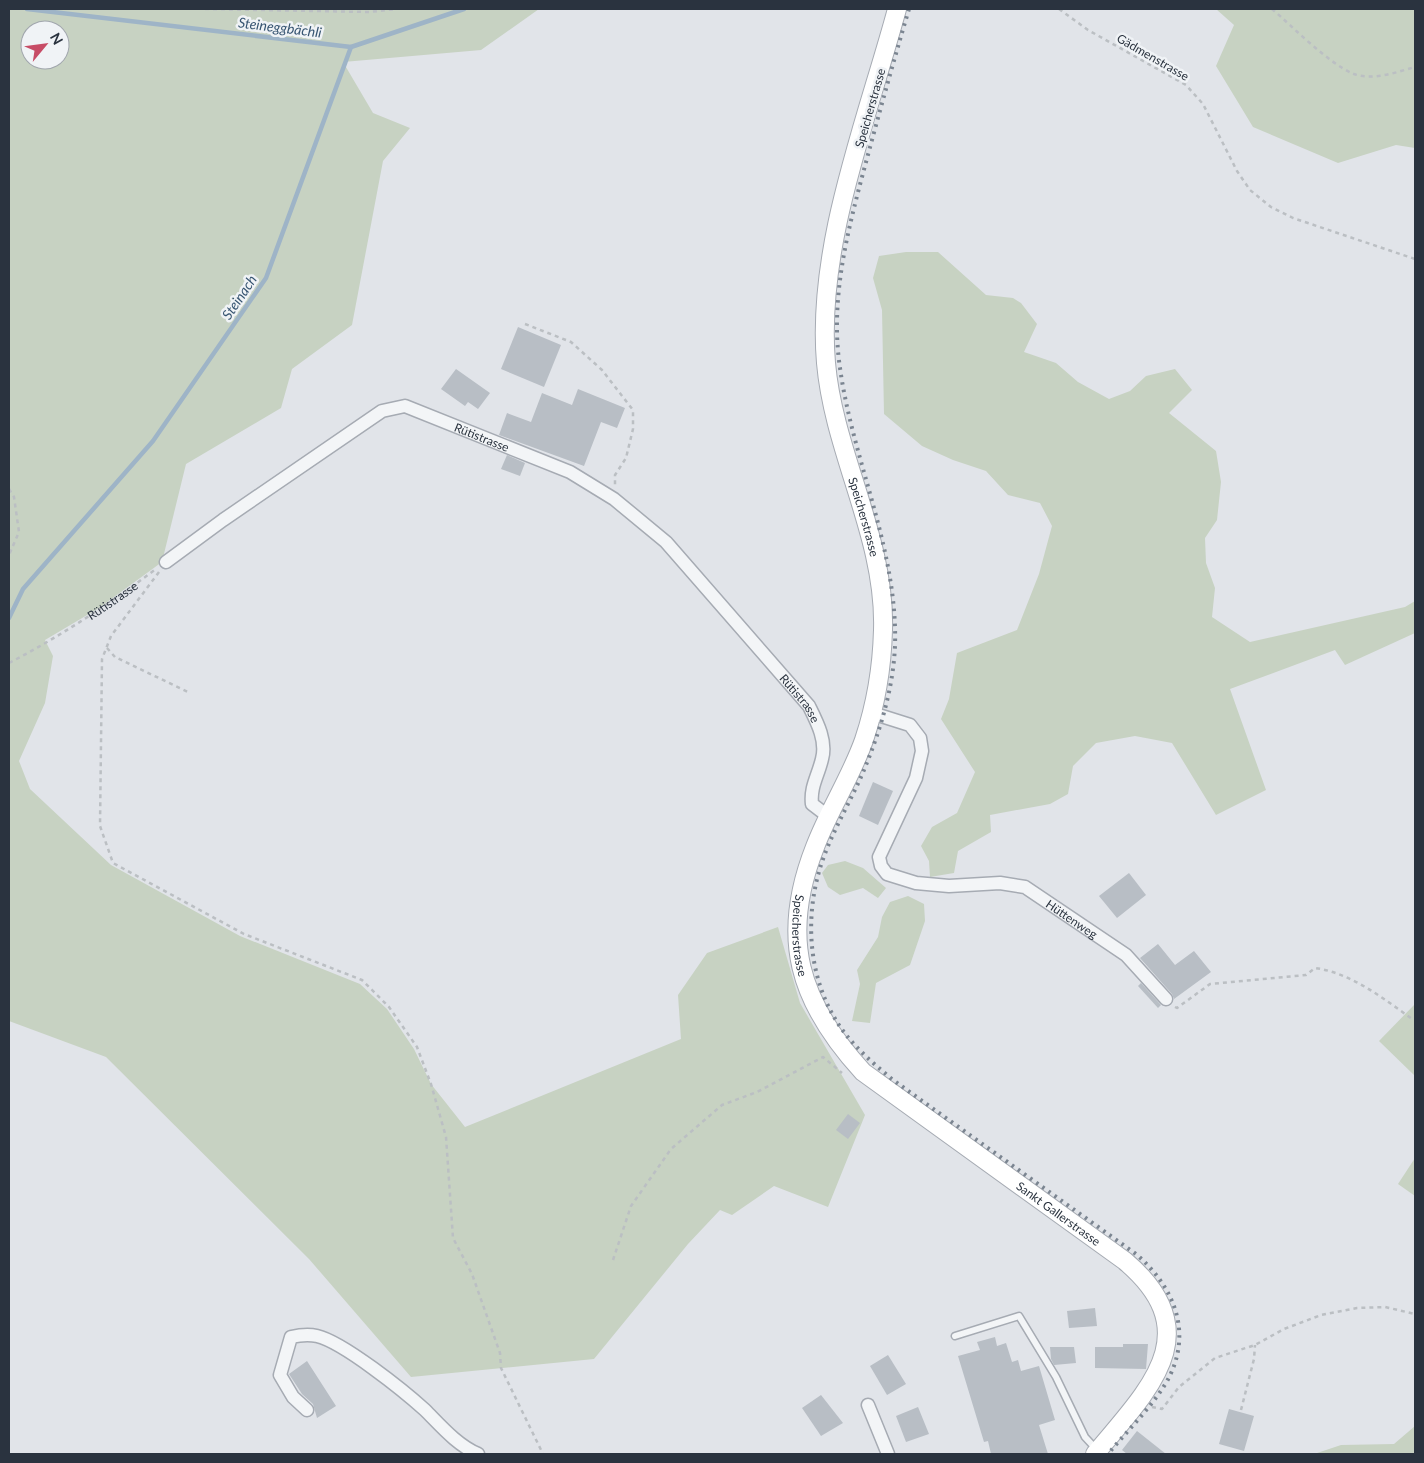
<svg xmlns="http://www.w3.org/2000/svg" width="1424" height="1463" viewBox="0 0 1424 1463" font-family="Lato,sans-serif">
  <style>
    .green { fill: #c7d2c2; fill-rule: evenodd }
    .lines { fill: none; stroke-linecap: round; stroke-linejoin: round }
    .stream { stroke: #9eb4c7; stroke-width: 4.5 }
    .building { fill: #b8bec5 }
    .lane-casing { stroke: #a6abb3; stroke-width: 9 }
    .street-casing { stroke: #a6abb3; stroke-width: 15 }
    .secondary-casing { stroke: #a6abb3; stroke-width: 20 }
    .path { stroke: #bbbfc3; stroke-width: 2.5; stroke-dasharray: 4 4; stroke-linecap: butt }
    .lane { stroke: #f3f5f7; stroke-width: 6 }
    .street { stroke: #f3f5f7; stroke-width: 12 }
    .secondary { stroke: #fff; stroke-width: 18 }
    .rail { stroke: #7b8591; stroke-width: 4; stroke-dasharray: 2.5 5; stroke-linecap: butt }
    .labels { text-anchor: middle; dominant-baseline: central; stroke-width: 5; stroke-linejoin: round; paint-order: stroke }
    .street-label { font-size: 12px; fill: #2a333f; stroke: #f0f3f6 }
    .water-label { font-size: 14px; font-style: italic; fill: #365471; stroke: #f0f3f6 }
  </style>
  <rect width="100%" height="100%" fill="#e1e4e9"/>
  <!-- green -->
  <g class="green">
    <path d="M9 9H539L481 50 343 62 373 113 410 128 383 161 352 325 292 369 281 408 186 464 162 562 99 608 45 640 53 656 45 703 19 761 30 789 111 865 240 936 360 984 387 1009 414 1049 431 1084 465 1127 681 1039 678 995 707 953 778 927 800 1003 865 1115 828 1207 774 1186 732 1215 720 1210 688 1244 594 1359 411 1377 309 1259 106 1057 9 1021ZM30 30H60V60H30Z"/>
    <path d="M1216 9H1415V148L1396 145 1338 163 1253 127 1216 66 1234 25Z"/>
    <path d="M906 252H938L986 295 1013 298 1021 303 1037 324 1024 352 1056 363 1078 382 1109 399 1130 391 1146 376 1175 369 1192 390 1169 413 1216 451 1221 482 1217 520 1205 538 1206 563 1215 588 1212 617 1250 642 1405 607 1415 601V633L1345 665 1335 650 1230 689 1266 790 1216 815 1172 743 1135 736 1096 743 1073 766 1068 794 1050 804 990 815 991 832 958 851 954 873 930 877 929 861 921 846 932 827 957 813 975 772 941 719 949 699 957 653 1017 630 1039 574 1052 526 1040 503 1008 495 986 471 953 460 922 446 884 414 882 310 873 278 879 256Z"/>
    <path d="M845 861 863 868 886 888 878 898 863 888 840 895 828 887 822 873 828 865Z"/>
    <path d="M908 896 924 904 925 921 910 965 876 983 870 1023 852 1021 860 984 857 970 878 937 882 917 890 902Z"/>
    <path d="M1415 1004V1076L1379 1041Z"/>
    <path d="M1415 1158V1196L1398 1184Z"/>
    <path d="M1415 1426V1454H1314L1341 1445 1394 1444Z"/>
  </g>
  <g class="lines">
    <!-- stream -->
    <g class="stream">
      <path d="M27 9 351 47"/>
      <path d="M9 618 23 589 153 441 266 278 351 47 464 9"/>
    </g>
  </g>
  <!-- building -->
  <g class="building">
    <path d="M518 327 561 345 544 387 501 369Z"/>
    <path d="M456 369 490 393 478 409 468 402 465 406 441 389Z"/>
    <path d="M578 389 625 408 617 428 601 422 584 466 499 435 507 413 531 422 542 393 572 405Z"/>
    <path d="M507 455 525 463 520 476 501 469Z"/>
    <path d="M873 782 893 791 878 825 859 816Z"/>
    <path d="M1129 873 1146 895 1117 918 1099 896Z"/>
    <path d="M1158 944 1175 965 1194 951 1211 972 1174 999 1172 994 1140 958Z"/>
    <path d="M1141 983 1161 1005 1158 1008 1138 986Z"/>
    <path d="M848 1114 860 1123 848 1139 836 1130Z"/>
    <path d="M1095 1308 1097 1326 1069 1328 1067 1311Z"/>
    <path d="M995 1337 997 1346 1006 1343 1012 1362 1018 1360 1021 1371 1039 1366 1055 1420 1039 1425 1048 1454H991L988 1441 984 1442 958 1356 980 1350 977 1342Z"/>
    <path d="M1123 1344H1148L1146 1369 1095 1368V1347H1123Z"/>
    <path d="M1050 1347H1074L1076 1363 1054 1365 1051 1359Z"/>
    <path d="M888 1355 906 1384 887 1395 870 1366Z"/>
    <path d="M307 1361 336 1406 317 1418 313 1404 302 1394 289 1374Z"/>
    <path d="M821 1395 843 1423 821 1436 802 1408Z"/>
    <path d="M918 1407 929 1434 906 1442 896 1416Z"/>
    <path d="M1229 1409 1254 1416 1244 1451 1219 1444Z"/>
    <path d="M1137 1431 1166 1454H1127L1122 1450Z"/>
  </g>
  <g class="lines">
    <defs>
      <path id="lane" d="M955 1336 1019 1316 1056 1377 1085 1437 1097 1450"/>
      <g id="street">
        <path id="s2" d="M166 562 223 520 382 411 405 406 570 472 614 499 666 542 809 706C817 722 827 741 822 759 818 776 810 787 812 804L829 817"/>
        <path id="s3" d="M872 713 910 725 920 738 922 751 916 778 879 857 881 866 887 874 916 883 949 886 1000 883 1025 887 1126 955 1166 999"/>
        <path d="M868 1405 888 1454"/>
        <path d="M307 1410 293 1397 280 1375 291 1337C300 1335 308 1334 317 1336 343 1342 404 1391 425 1410 441 1426 457 1445 478 1454"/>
      </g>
      <g id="secondary">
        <path id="s4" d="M897 9C867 120 816 247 826 363 834 454 886 538 883 630 882 668 876 704 864 740 851 777 829 810 815 847 779 938 799 1002 863 1072L1125 1261C1210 1333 1148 1390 1095 1454"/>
      </g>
    </defs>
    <!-- lane casing -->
    <use href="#lane" class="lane-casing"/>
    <!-- street casing -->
    <use href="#street" class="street-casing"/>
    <!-- secondary casing -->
    <use href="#secondary" class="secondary-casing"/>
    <!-- path -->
    <g class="path">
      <path d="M205 9 369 12 397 9"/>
      <path d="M1059 9 1088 30 1186 85 1203 104 1237 171 1250 190 1271 207 1293 218 1415 259"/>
      <path d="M1272 9C1293 27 1329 64 1354 74 1373 81 1397 72 1415 67"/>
      <path d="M525 324 571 342 602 370 633 410V429L626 458 615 475V485"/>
      <path d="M9 489 14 497 19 532 9 555"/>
      <path d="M159 572 111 636 102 659 100 826 113 863 244 934 362 980 389 1007 417 1047 431 1084 446 1137 453 1238 472 1274 500 1353 501 1368 543 1454"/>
      <path d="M107 648 115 657 188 692"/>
      <path id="s1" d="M9 663C61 636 109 604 156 569"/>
      <path d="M1175 1007 1177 1008 1210 984 1306 975 1315 968C1351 973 1383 998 1412 1019H1415"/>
      <path d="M613 1260 631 1206 671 1149 722 1105 757 1092 823 1057 842 1073"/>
      <path d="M1152 1407 1162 1409 1179 1387 1215 1358 1255 1345 1284 1329 1321 1315 1357 1308 1385 1307 1415 1314"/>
      <path d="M1241 1410 1254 1359 1255 1345"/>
    </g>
    <!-- lane -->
    <use href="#lane" class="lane"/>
    <!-- street -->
    <use href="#street" class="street"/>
    <!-- secondary -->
    <use href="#secondary" class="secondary"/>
    <!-- rail -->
    <path class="rail" d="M909 9C895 56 882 103 869 151 850 222 829 294 840 368 853 462 898 550 895 646 893 691 879 735 861 777 848 806 831 834 821 865 804 918 808 981 841 1028 855 1048 874 1064 893 1080L1136 1254C1175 1288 1194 1334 1166 1383 1150 1409 1127 1431 1108 1454"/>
  </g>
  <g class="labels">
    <!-- street labels -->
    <g class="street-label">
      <text transform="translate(1153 57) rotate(30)">Gädmenstrasse</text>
      <text transform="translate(870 108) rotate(-74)">Speicherstrasse</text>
      <text stroke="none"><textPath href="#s2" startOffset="370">Rütistrasse</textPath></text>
      <text stroke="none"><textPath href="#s4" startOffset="522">Speicherstrasse</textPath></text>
      <text stroke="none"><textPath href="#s1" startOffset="121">Rütistrasse</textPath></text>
      <text stroke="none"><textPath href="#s2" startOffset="790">Rütistrasse</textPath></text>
      <text stroke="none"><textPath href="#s3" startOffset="400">Hüttenweg</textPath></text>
      <text stroke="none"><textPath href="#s4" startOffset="958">Speicherstrasse</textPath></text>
      <text stroke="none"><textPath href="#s4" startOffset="1354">Sankt Gallerstrasse</textPath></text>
    </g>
    <!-- water labels -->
    <g class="water-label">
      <text transform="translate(280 27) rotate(7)">Steineggbächli</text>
      <text transform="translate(239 297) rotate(-56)">Steinach</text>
    </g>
  </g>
  <!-- border -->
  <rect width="1424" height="1463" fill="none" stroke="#2a333f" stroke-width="20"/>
  <!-- north arrow -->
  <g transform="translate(45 45) rotate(61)"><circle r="24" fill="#f0f3f6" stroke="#a1a6ad"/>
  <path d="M0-4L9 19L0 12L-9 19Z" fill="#c74c66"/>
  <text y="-8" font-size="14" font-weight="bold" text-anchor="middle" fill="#2a333f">N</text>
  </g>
</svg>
